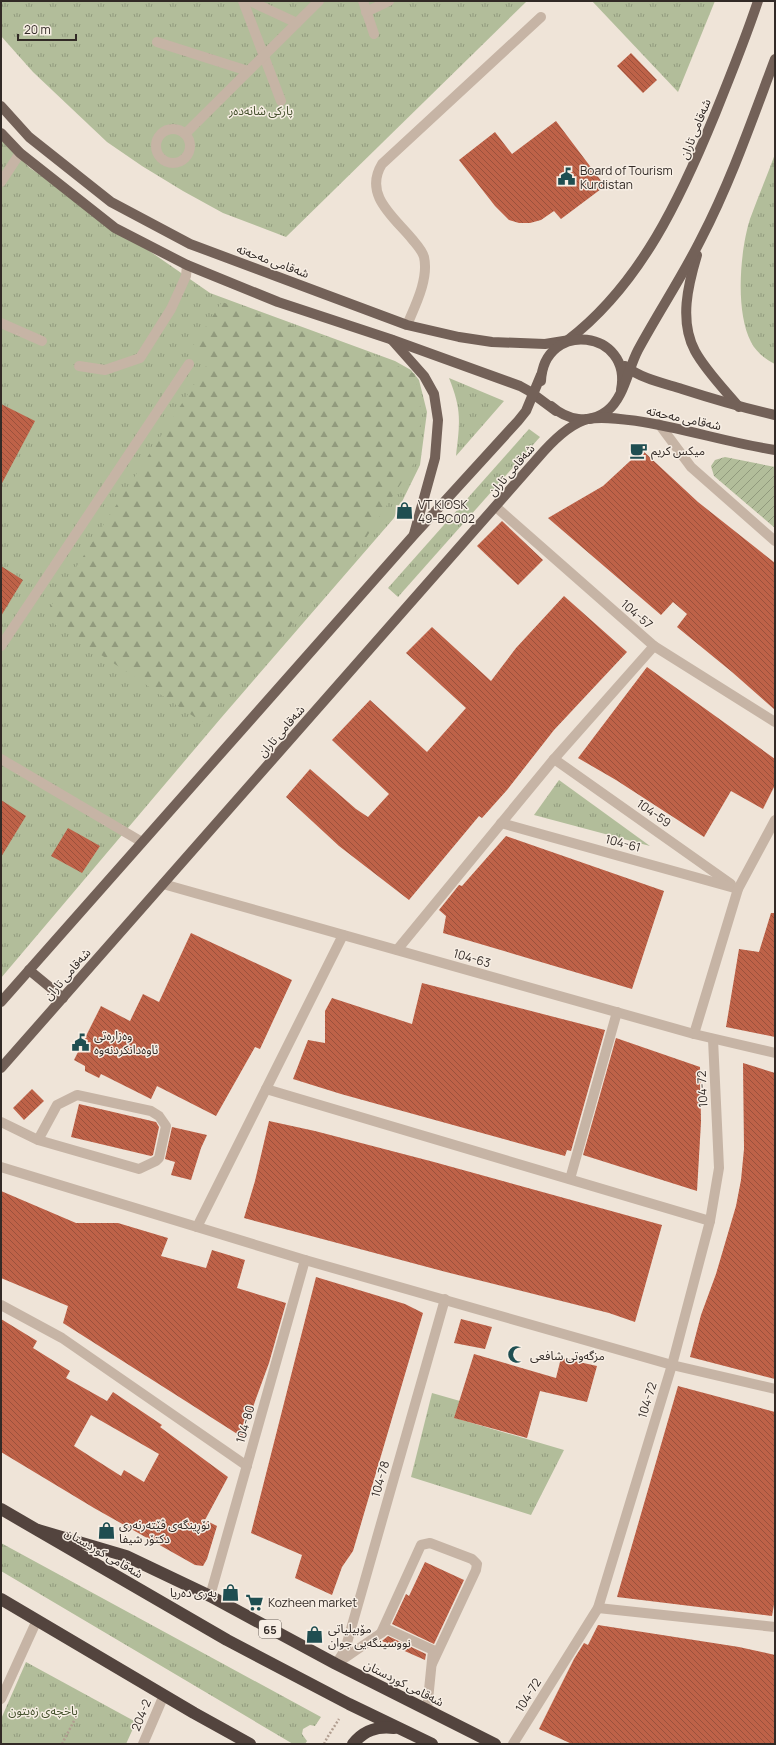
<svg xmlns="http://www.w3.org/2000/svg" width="776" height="1745" viewBox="0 0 776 1745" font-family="Manrope,'Noto Sans Arabic',sans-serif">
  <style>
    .grass { fill: url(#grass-tufts) }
    .forest { fill: url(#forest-firs) }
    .garden { fill: url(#garden-furrows) }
    .building { fill: url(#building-back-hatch); fill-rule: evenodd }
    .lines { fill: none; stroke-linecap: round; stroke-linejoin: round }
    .path { stroke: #b19e90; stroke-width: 2.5; stroke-dasharray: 2 2; stroke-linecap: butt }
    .minor { stroke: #c6b4a5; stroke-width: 10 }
    .major { stroke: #736158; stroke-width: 10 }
    .highway { stroke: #53443e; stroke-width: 12 }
    .labels { text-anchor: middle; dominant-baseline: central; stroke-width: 3; stroke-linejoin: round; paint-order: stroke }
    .shield { fill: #f7eee4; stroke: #6d655f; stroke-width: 1 }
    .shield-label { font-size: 11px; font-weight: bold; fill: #322a26 }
    .park-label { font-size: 12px; fill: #434f2b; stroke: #f7eee4 }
    .street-label { font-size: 12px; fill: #322a26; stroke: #f7eee4 }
    .poi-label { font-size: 12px; fill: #322a26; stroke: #f7eee4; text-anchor: start }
  </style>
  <defs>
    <pattern id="grass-tufts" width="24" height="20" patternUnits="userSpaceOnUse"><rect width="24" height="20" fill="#b2bd9a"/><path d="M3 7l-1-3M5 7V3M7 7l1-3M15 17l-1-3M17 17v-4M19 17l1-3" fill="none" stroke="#919a7d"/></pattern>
    <pattern id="forest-firs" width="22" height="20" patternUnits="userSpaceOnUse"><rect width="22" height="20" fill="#b2bd9a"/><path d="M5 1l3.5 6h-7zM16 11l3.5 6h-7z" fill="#919a7d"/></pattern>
    <pattern id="garden-furrows" width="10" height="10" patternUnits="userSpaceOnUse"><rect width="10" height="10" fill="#b2bd9a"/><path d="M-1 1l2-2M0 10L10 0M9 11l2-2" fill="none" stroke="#919a7d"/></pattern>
    <pattern id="building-back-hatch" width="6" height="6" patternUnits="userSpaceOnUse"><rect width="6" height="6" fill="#be6248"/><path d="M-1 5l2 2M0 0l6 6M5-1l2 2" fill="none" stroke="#9b513c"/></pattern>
  </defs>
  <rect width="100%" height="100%" fill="#efe4d8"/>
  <!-- grass -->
  <g class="grass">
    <path d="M1 1H527L286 237 223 213 183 191 142 166 107 142 33 72 1 36Z"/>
    <path d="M592 1H715L678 92Z"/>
    <path d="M1 140 30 168 210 293 395 361 411 370 419 380 427 412 420 465 394 518 221 718 1 978Z"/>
    <path d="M775 154V364C765 359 756 352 751 342 735 311 740 251 750 219 758 197 767 176 775 154Z"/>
    <path d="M449 378 504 401 456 456C460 423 462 410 449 378Z"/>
    <path d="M529 429 540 437 398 597 388 588Z"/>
    <path d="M559 780 650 846 534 815Z"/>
    <path d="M432 1393 460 1401 455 1418 564 1450 531 1515 411 1477Z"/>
    <path d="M1 1543 321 1717 315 1726 310 1725 303 1729 302 1734 307 1741 305 1744H293L1 1571Z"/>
    <path d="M26 1662 136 1722 126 1744H1V1719Z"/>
  </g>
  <!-- forest -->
  <path class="forest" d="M222 302 362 350 415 374 422 417 416 460 353 558 202 722 44 617 210 360 191 349Z"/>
  <!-- garden -->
  <path class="garden" d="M725 457 775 467V528L714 476 711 466 715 460Z"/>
  <!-- building -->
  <g class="building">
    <path d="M631 53 657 80 643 93 617 66Z"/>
    <path d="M556 121 605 186 561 219 554 211 541 220 530 223H519L509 220 495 206 459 160 495 132 512 154Z"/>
    <path d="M1 404 35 421 1 485Z"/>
    <path d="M642 450 698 502 775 563V710L732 672 677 627 687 614 673 602 661 615 548 518 603 486Z"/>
    <path d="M502 521 543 560 518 585 477 546Z"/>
    <path d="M1 566 23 580 1 616Z"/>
    <path d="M564 596 627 652 554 730 507 790 482 818 479 816 409 900 339 846 286 797 310 769 356 809 368 817 389 794 332 740 370 700 427 752 466 708 406 653 432 627 491 681 516 648Z"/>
    <path d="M647 667 775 759V785L763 809 731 791 704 837 616 780 578 758Z"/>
    <path d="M1 800 26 816 1 857Z"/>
    <path d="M68 828 100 846 82 873 51 856Z"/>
    <path d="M506 836 664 891 632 989 443 933 446 916 439 910 459 885 462 886Z"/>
    <path d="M771 913H775V1037L726 1027 739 949 759 952Z"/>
    <path d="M191 933 292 980 260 1049 255 1047 216 1116 157 1086 151 1099 101 1074 99 1078 85 1071V1066L74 1060 101 1006 130 1021 143 994 159 1002Z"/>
    <path d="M422 983 605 1030 571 1151 567 1150 565 1156 341 1094 293 1079 308 1040 325 1043V1011L332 998 412 1024Z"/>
    <path d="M616 1038 700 1067 701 1122 697 1191 583 1155Z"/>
    <path d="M743 1063 775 1073V1379L690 1357 701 1315 716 1274 736 1206 741 1180 744 1149Z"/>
    <path d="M32 1089 44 1101 24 1120 13 1108Z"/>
    <path d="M79 1104 156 1122 159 1127 153 1155 151 1156 71 1137Z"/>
    <path d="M269 1121 315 1131 434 1162 662 1225 635 1322 609 1313 446 1272 244 1218 255 1181Z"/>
    <path d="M172 1127 207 1135 201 1148 191 1180 171 1175 175 1162 165 1159Z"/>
    <path d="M1 1191 76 1223H118L168 1238 161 1256 206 1268 212 1250 245 1260 237 1288 286 1303 269 1363 242 1437 63 1323 68 1306 1 1278Z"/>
    <path d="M316 1277 405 1304 423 1313 353 1551 342 1567 332 1595 295 1578 302 1555 251 1533Z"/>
    <path d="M1 1319 37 1341 33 1348 70 1371 66 1378 107 1401 113 1392 162 1425 160 1427 228 1477 205 1520 217 1526 207 1559 203 1566 195 1565 94 1508 1 1452ZM91 1415 159 1454 144 1482 124 1470 121 1476 74 1446Z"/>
    <path d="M461 1319 492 1327 485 1349 454 1343Z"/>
    <path d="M474 1354 556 1378 561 1358 597 1366 587 1402 540 1391 527 1438 454 1418Z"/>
    <path d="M678 1386 775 1412V1599L772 1616 617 1597Z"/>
    <path d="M425 1562 464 1580 434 1644 392 1624 406 1594 409 1596Z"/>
    <path d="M598 1625 739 1647 775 1655V1744H572L539 1729 574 1659 584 1643 588 1645Z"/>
    <path d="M388 1636 426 1654 425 1660 382 1641Z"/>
  </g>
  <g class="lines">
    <!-- path -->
    <g class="path">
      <path d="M62 1744 76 1717"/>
      <path d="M324 1744 327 1738 339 1719"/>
    </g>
    <!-- minor -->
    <g class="minor">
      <path d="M243 1 281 101"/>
      <path d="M250 1 297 23"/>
      <path d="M363 1 374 34"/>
      <path d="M366 12 389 1"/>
      <path d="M157 42 248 71"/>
      <circle cx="173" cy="146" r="17"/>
      <path d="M185 134 319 1"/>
      <path d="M1 182 20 153"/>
      <path d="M1 323 42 341"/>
      <path d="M407 325C415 306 429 279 424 257 422 250 417 245 412 239 394 217 363 195 382 164L541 17"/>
      <path d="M79 366 105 370 140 358 171 309 186 276 187 265"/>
      <path d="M659 424 691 467 775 541"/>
      <path d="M496 507 654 646 775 722"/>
      <path d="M1 646 189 364"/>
      <path d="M1 759 142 842"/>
      <path d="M554 759 731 884"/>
      <path d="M501 823 738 889"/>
      <path d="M163 884 694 1034 775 1053"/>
      <path d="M397 950 554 759 654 646"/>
      <path d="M694 1034 738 889 775 820"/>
      <path d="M266 1089 710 1221"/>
      <path d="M1 1122 38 1140 139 1169 156 1161 159 1158 166 1126 159 1116 151 1111 77 1095 57 1105 38 1140"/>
      <path d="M1 1167 305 1260 672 1365 775 1389"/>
      <path d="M570 1179 617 1012"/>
      <path d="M197 1227 343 935"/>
      <path d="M1 1305 62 1338 247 1466"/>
      <path d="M210 1596 305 1260"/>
      <path d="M598 1608 775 1627"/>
      <path d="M381 1633 421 1545 430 1543 472 1559 477 1564 476 1570 432 1664"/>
      <path d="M339 1662 387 1629 433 1650 427 1710"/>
      <path d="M336 1664 345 1650 445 1299"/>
      <path d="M1 1699 37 1620"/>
      <path d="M143 1744 164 1695"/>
      <path d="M513 1744 598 1608 672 1365 710 1221 719 1168 713 1039"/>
    </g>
    <!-- major -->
    <g class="major">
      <path d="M1 106 29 137 111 202 190 244 407 325 459 337 492 342 545 344 576 339"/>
      <path d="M1 133 20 153 115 228 187 265 278 302 390 339 520 386 529 391 556 411"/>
      <path d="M697 255C688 285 679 321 695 351 706 371 724 389 739 407"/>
      <path d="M392 340 424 376 434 394 438 420 435 458 414 534"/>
      <path d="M568 340C641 284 681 197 715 114 730 77 745 40 758 1"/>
      <path d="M625 366C642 379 663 383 682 389 713 399 744 408 775 415"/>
      <path d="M541 381C544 319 633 330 621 390"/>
      <path d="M551 406C567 420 589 425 607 411 624 398 628 369 638 350 658 313 682 277 701 239 731 181 752 120 775 59"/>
      <path d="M29 970 63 998"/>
      <path d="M1 1002 413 536 518 421 526 411 541 375"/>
      <path d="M1 1068 544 451C555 439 572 423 588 419 603 416 622 419 637 421 684 428 729 443 775 450"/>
    </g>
    <!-- highway -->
    <g class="highway">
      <path d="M1 1509 227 1640 349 1704 432 1744"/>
      <path d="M38 1530 126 1556 210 1596 336 1664 495 1744"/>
      <path d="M1 1599 194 1713 250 1744"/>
      <path d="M353 1744C364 1730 377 1726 394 1728"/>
    </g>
  </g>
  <!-- icons -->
  <defs>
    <symbol id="civic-bare" viewBox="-9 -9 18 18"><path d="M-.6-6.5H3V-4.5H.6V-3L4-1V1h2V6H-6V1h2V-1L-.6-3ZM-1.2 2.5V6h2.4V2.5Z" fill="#1f4e51" stroke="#f7eee4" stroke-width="2.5" paint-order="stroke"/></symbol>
    <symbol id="cafe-bare" viewBox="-9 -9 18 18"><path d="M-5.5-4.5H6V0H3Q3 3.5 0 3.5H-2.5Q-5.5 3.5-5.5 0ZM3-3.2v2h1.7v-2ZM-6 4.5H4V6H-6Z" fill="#1f4e51" stroke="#f7eee4" stroke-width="2.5" paint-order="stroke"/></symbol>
    <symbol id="shop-bare" viewBox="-9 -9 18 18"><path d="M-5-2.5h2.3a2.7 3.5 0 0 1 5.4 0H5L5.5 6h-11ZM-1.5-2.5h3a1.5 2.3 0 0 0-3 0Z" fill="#1f4e51" stroke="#f7eee4" stroke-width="2.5" paint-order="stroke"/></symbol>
    <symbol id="mosque-bare" viewBox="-9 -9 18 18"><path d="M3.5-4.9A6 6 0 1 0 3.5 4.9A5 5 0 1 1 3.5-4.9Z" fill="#1f4e51" stroke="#f7eee4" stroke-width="2.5" paint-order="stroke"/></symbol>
    <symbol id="supermarket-bare" viewBox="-9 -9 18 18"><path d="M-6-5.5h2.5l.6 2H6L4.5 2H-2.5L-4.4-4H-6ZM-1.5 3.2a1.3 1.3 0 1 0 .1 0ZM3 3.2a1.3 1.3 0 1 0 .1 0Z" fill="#1f4e51" stroke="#f7eee4" stroke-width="2.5" paint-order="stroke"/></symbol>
  </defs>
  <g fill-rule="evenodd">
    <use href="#civic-bare" x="554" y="164" width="25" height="25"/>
    <use href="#cafe-bare" x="626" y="438" width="25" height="25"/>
    <use href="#shop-bare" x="392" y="498" width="25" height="25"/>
    <use href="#civic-bare" x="68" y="1030" width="25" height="25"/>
    <use href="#mosque-bare" x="504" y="1342" width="25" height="25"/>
    <use href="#shop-bare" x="94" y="1518" width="25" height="25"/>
    <use href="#shop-bare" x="218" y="1580" width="25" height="25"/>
    <use href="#supermarket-bare" x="242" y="1590" width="25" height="25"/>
    <use href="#shop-bare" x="302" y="1622" width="25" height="25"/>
  </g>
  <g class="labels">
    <!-- shield labels -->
    <rect class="shield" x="259" y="1620" width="22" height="18" rx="3"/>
    <g class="shield-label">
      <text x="270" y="1629">65</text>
    </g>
    <!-- park labels -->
    <g class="park-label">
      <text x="261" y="110">پارکی شانەدەر</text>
      <text x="43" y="1710">باخچەی زەیتون</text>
    </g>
    <!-- street labels -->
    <g class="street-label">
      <text transform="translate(695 129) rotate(-68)">شەقامی تاران</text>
      <text transform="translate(273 261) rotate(20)">شەقامی مەحەتە</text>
      <text transform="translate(684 418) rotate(12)">شەقامی مەحەتە</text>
      <text transform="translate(511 470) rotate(-49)">شەقامی تاران</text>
      <text transform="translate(637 614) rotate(41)">104-57</text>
      <text transform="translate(281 731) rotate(-49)">شەقامی تاران</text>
      <text transform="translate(654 813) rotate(35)">104-59</text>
      <text transform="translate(623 843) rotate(15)">104-61</text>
      <text transform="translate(472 958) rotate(16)">104-63</text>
      <text transform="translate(67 974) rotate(-49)">شەقامی تاران</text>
      <text transform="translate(702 1089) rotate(-93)">104-72</text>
      <text transform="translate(647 1400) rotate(-73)">104-72</text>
      <text transform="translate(245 1424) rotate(-74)">104-80</text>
      <text transform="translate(380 1479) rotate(-74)">104-78</text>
      <text transform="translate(104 1553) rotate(30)">شەقامی کوردستان</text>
      <text transform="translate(404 1683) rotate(27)">شەقامی کوردستان</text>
      <text transform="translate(528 1695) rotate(-58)">104-72</text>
      <text transform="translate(141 1715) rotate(-68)">204-2</text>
    </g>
    <!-- poi labels -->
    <g class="poi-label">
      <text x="580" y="170">Board of Tourism<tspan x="580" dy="14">Kurdistan</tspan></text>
      <text x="651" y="450">ميكس كريم</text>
      <text x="418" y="504">VT KIOSK<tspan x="418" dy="14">49-BC002</tspan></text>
      <text x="94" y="1035">وەزارەتی<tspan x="94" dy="14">ئاوەدانکردنەوە</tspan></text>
      <text x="530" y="1355">مزگەوتی شافعی</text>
      <text x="119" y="1524">نۆڕینگەی ڤێتەرنەری<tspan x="119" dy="14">دکتۆر شیفا</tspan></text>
      <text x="217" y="1592" text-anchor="end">پەری دەریا</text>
      <text x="268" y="1602">Kozheen market</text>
      <text x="328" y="1628">مۆبیلیاتی<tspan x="328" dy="14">نووسینگەیی جوان</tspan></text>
    </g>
  </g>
  <!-- border -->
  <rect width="776" height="1745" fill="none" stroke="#322a26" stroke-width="4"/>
  <!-- scale -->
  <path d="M18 34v6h58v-6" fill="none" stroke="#322a26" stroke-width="2"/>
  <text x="24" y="34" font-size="12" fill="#322a26" stroke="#f7eee4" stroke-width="3" paint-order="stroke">20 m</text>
</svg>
